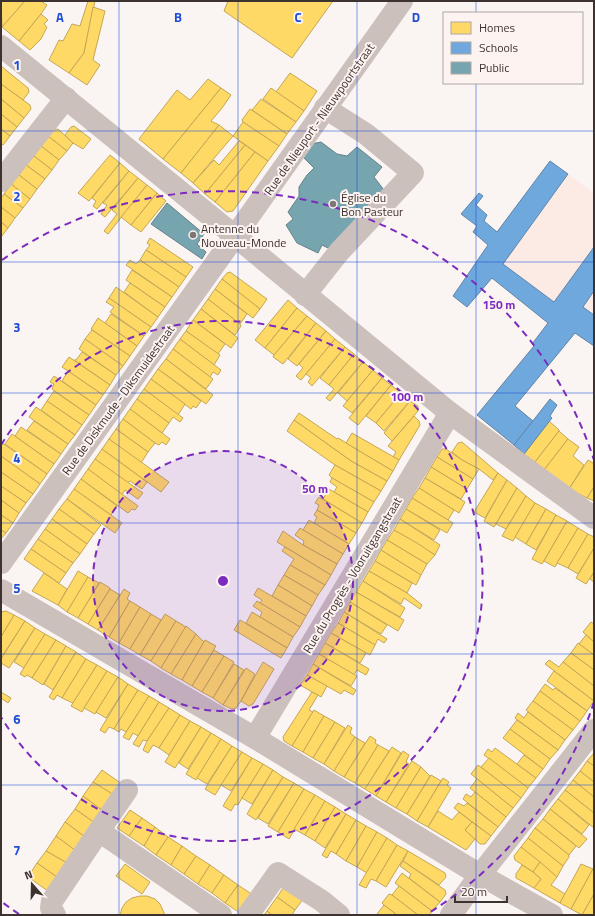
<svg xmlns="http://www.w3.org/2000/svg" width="595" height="916" viewBox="0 0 595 916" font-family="'Titillium Web',sans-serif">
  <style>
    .built { fill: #fcebe5 }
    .homes { fill: #ffd966; stroke: #c4a756 }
    .schools { fill: #6fa8dc; stroke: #6085a8 }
    .public { fill: #76a5af; stroke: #658289 }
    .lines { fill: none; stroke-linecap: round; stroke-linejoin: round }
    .minor { stroke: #ccc0bd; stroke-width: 22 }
    .grid { fill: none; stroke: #1d4ed8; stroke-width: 1; stroke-opacity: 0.55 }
    .ring { fill: none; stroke: #7b2cbf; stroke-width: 2; stroke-dasharray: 7 5 }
    .poi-dot { fill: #7e7674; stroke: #fdf3f0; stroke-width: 1.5 }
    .labels { text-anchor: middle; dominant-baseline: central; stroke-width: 4; stroke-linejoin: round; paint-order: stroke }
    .street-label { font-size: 12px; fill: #3c322f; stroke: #fdf3f0 }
    .poi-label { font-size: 12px; fill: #3c322f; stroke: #fdf3f0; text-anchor: start }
    .grid-label { font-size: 13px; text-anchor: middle; font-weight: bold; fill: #1d4ed8; stroke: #fdf3f0; stroke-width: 4; stroke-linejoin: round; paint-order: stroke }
    .centre { fill: #7b2cbf; stroke: #fdf3f0; stroke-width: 2 }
    .ring-label { font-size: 12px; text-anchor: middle; font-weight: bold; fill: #7b2cbf; stroke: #fdf3f0; stroke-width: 4; stroke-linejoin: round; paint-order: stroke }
  </style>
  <rect width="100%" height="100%" fill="#faf4f3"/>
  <!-- built -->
  <path class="built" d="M550 161 594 193V346L575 333 515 405 533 421 514 445 477 415 533 346 532 344 547 323 491 278 467 307 453 296 488 245 473 232 477 226 461 214 479 193 483 196 476 205 487 215 484 221 497 232Z"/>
  <!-- homes -->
  <g class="homes">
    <path d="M2 1H25L2 27 1 2Z"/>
    <path d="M25 1H41L47 5 41 14 19 41 2 27Z"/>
    <path d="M88 1H95L84 53 69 73 49 60 59 40 63 41 72 24 80 26Z"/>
    <path d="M228 1H333L292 58 224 11Z"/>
    <path d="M93 7 105 11 93 60 100 65 87 85 69 73 84 53Z"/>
    <path d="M41 14 48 20 44 24 47 27 41 39 30 50 19 41Z"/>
    <path d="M1 66 28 88 29 92 23 100 1 84Z"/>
    <path d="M290 73 317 91 304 111 276 92Z"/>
    <path d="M208 79 221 88 163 159 139 139 177 90 190 100Z"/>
    <path d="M1 84 30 105 31 109 24 118 1 99Z"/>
    <path d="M221 88 231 95 222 108 211 121 219 125 181 173 163 159Z"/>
    <path d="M271 88 304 111 296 122 263 99Z"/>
    <path d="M1 99 24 118 17 127 1 114Z"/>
    <path d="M261 99 296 122 287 134 252 110Z"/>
    <path d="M250 109 287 134 279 146 243 122 242 120Z"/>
    <path d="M1 114 17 127 10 136 1 129Z"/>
    <path d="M243 122 279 146 268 161 233 136Z"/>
    <path d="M219 125 233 136 193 183 181 173Z"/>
    <path d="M74 126 91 139 83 149 73 143 65 135 71 127Z"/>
    <path d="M1 129 10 136 3 145 1 144Z"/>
    <path d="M58 129 73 143 67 151 48 136 54 130Z"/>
    <path d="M48 136 67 151 59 160 41 146Z"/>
    <path d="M239 141 245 145 205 194 193 183 214 160 219 165Z"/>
    <path d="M245 145 255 152 215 202 205 194Z"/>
    <path d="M41 146 59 160 52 170 34 156Z"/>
    <path d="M255 152 268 161 233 211 227 212 215 202Z"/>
    <path d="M110 155 120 163 89 201 78 193Z"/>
    <path d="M34 156 52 170 45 179 26 165Z"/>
    <path d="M120 163 129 171 97 209 93 206 96 201 92 198Z"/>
    <path d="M26 165 45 179 37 189 19 175Z"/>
    <path d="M129 171 138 178 105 217 101 214 107 205 103 203Z"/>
    <path d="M19 175 37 189 30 199 11 184Z"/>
    <path d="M138 178 147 185 108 234 104 231 117 214 112 210Z"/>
    <path d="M11 184 30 199 23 208 4 194Z"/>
    <path d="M147 185 157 193 131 225 121 217Z"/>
    <path d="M157 193 166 201 141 232 131 225Z"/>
    <path d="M4 194 23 208 15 218 1 207V198Z"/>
    <path d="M1 207 15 218 8 228 1 222Z"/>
    <path d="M1 222 8 228 1 237Z"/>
    <path d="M150 238 193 267 186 277 146 250 150 245 147 243Z"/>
    <path d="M146 250 186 277 179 287 140 260Z"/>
    <path d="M130 260 136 264 140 260 179 287 172 297 126 265Z"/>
    <path d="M132 270 172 297 165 307 126 280Z"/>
    <path d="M230 272 267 299 260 309 222 279 227 273Z"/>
    <path d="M222 279 260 309 253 318 215 289Z"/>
    <path d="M130 283 165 307 158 317 124 292Z"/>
    <path d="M116 287 158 317 151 327 109 298Z"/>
    <path d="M215 289 247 314 240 324 208 299Z"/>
    <path d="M109 298 151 327 144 336 110 312 114 307 106 302Z"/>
    <path d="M208 299 240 324 241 326 235 335 201 309Z"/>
    <path d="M288 300 297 308 265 348 255 340Z"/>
    <path d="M297 308 307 316 274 355 265 348Z"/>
    <path d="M201 309 238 338 231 348 193 320Z"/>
    <path d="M111 314 144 336 137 346 105 323Z"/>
    <path d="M307 316 316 323 283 364 273 357 274 355Z"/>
    <path d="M98 318 137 346 130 356 91 329Z"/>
    <path d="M193 320 225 344 218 354 186 331Z"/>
    <path d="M316 323 326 331 297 366 288 359Z"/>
    <path d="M92 330 130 356 123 366 85 339Z"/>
    <path d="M186 331 220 355 214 365 180 339Z"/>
    <path d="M326 331 335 339 301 380 296 376 303 368 299 364Z"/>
    <path d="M85 339 123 366 116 375 79 349Z"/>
    <path d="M180 339 221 370 218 375 213 372 210 377 173 349Z"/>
    <path d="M335 339 345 347 312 386 308 382 311 378 306 374Z"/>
    <path d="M345 347 354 354 329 385 320 378Z"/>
    <path d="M173 349 213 379 206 389 166 359Z"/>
    <path d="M82 352 116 375 110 385 74 360H76Z"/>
    <path d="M354 354 363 362 330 401 326 398 334 389 329 385Z"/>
    <path d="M69 357 110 385 103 395 62 367Z"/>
    <path d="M166 359 213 395 206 404 158 369Z"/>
    <path d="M363 362 373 370 347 401 338 393Z"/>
    <path d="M158 369 201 401 196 408 193 406 191 409 151 379Z"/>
    <path d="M373 370 382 378 352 413 343 406Z"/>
    <path d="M68 371 103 395 96 405 62 381Z"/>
    <path d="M54 376 96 405 89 415 52 389 54 384 50 382Z"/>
    <path d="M382 378 391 385 358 425 349 418Z"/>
    <path d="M151 379 185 404 178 415 144 389Z"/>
    <path d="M391 385 401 393 376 423 366 416Z"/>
    <path d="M144 389 183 418 180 422 173 417 169 423 137 399Z"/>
    <path d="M54 391 89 415 82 425 47 401Z"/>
    <path d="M401 393 410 401 384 431 376 423Z"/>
    <path d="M137 399 169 423 162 433 130 409Z"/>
    <path d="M47 401 82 425 75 435 41 410Z"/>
    <path d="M410 401 418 406V411L392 441 384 433Z"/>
    <path d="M36 407 75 435 68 444 29 417Z"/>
    <path d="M130 409 170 439 166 445 162 442 159 445 155 443 123 419Z"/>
    <path d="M299 413 337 439 338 438 393 471 387 481 351 461 294 420Z"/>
    <path d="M414 416 419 421 420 425 399 460 393 457 396 452 388 446Z"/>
    <path d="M123 419 155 443 148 452 116 429Z"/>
    <path d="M294 420 351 461 387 481 381 491 335 465 287 431Z"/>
    <path d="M34 421 68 444 61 454 27 430Z"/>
    <path d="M549 421 559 430V431L535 462 524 454Z"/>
    <path d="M21 427 61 454 54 464 15 436Z"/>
    <path d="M116 429 148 452 141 463 109 439Z"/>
    <path d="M559 431 568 439 544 470 535 462Z"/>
    <path d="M352 433 399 460 393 471 346 443Z"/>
    <path d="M12 434 54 464 47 474 5 444Z"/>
    <path d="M109 439 169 482 161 492 102 449Z"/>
    <path d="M568 439 579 447 573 456 584 465 569 489 544 470Z"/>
    <path d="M1 442 47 474 40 484 1 456Z"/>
    <path d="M462 442 498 473 493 480 479 469 462 460 452 452 458 443Z"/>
    <path d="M102 449 147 482 142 489 130 481 127 483 95 459Z"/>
    <path d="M442 449H446L462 460 479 469 473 479 437 457Z"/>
    <path d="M1 456 40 484 33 494 1 472Z"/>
    <path d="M437 457 473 479 467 489 431 467Z"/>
    <path d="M95 459 143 493 138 499 125 490 122 495 88 469Z"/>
    <path d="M588 460 593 463 594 462V487L587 498 569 489Z"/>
    <path d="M335 465 381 491 374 502 332 478 329 475Z"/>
    <path d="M431 467 467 489 461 499 425 478Z"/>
    <path d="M88 469 138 506 135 510 132 509 128 513 81 479Z"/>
    <path d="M1 472 33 494 26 503 1 486Z"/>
    <path d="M498 473 507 480 485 518 474 512Z"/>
    <path d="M332 478 374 502 368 512 334 492 337 487 330 482Z"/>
    <path d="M425 478 465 502 459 513 419 488Z"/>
    <path d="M81 479 117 506 111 515 74 489Z"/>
    <path d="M507 480 517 488 494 527 484 521Z"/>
    <path d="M1 486 26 503 19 513 1 500Z"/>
    <path d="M594 487V501L587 498Z"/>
    <path d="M419 488 454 510 448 520 412 498Z"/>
    <path d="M517 488 526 496 506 529 496 524Z"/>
    <path d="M74 489 122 523 115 533 67 499Z"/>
    <path d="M329 489 368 512 362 523 323 499Z"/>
    <path d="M526 496 535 503 513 541 502 536Z"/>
    <path d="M319 497 362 523 356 533 317 510 319 505 315 503Z"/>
    <path d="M412 498 453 523 447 533 406 509Z"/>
    <path d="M67 499 101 525 94 534 59 509Z"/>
    <path d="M1 500 19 513 13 523 1 515Z"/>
    <path d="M535 503 546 509 526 544 515 537Z"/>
    <path d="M59 509 94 534 87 544 52 519Z"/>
    <path d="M406 509 440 530 434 540 400 519Z"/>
    <path d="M546 509 556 515 536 550 526 544Z"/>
    <path d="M317 510 356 533 349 544 314 523 317 517 314 515Z"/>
    <path d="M1 515 13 523 6 533 1 530Z"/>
    <path d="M556 515 567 521 542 564 532 559Z"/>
    <path d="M52 519 87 544 80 554 45 529Z"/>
    <path d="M400 519 440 545 435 555 394 530Z"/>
    <path d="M309 520 349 544 343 554 303 530Z"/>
    <path d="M567 521 578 528 555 567 544 561Z"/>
    <path d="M300 528 343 554 337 564 303 545 304 541 295 535Z"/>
    <path d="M578 528 588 534 568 568 557 563Z"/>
    <path d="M45 529 80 554 73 563 38 539Z"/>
    <path d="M1 530 6 533 1 539Z"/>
    <path d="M394 530 417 543 435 555 427 564 387 540Z"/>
    <path d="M283 531 303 545 337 564 331 575 277 542Z"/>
    <path d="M588 534 594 537V548L578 574 568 568Z"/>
    <path d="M38 539 73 563 66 573 31 549Z"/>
    <path d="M387 540 427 564 421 575 381 550Z"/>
    <path d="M285 547 331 575 325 585 290 565 294 559 282 551Z"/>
    <path d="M594 548V572L586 584 576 578Z"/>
    <path d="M31 549 66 573 59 583 24 559Z"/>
    <path d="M381 550 421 575 416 585 375 561Z"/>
    <path d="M375 561 412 583 407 593 369 571Z"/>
    <path d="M290 565 325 585 318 595 284 575Z"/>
    <path d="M78 571 88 577 67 612 58 605Z"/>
    <path d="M369 571 407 593 422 605 420 609 404 598 401 604 363 581Z"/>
    <path d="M594 572V582L590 579Z"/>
    <path d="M44 573 67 589 58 605 32 591Z"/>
    <path d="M284 575 318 595 312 606 278 585Z"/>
    <path d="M88 577 99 583 78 618 67 612Z"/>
    <path d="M363 581 405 608 400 617 356 592Z"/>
    <path d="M100 582 110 588V589L88 624 78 618Z"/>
    <path d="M278 585 312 606 306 616 272 596Z"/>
    <path d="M258 588 306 616 300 627 260 603 262 600 254 595Z"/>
    <path d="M110 589 120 595 98 630 88 624Z"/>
    <path d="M124 589 130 593 127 599 130 601 109 637 98 630Z"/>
    <path d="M356 592 404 620 398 631 350 602Z"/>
    <path d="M130 601 140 607 119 643 109 637Z"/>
    <path d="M257 601 300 627 293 637 260 617 262 612 253 606Z"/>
    <path d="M350 602 387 625 381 634 344 612Z"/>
    <path d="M140 607 151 614 130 649 119 643Z"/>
    <path d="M6 611 14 615 1 637V612Z"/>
    <path d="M252 612 293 637 287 648 246 623Z"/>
    <path d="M344 612 387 639 384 643 378 639 375 645 338 623Z"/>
    <path d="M151 614 161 620 140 655 130 649Z"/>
    <path d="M165 614 176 621 151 661 140 655Z"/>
    <path d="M14 615 25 621 3 655 1 654V637Z"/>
    <path d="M240 620 287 648 281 658 234 630Z"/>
    <path d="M25 621 35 628 9 668 1 663V659Z"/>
    <path d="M176 621 186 627 161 668 151 661Z"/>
    <path d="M591 622 594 624V642L583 632Z"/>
    <path d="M338 623 375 645 370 655 331 633Z"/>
    <path d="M186 626 196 634 171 674 161 668Z"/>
    <path d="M35 628 45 634 24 668 14 662Z"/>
    <path d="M331 633 366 653 360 663 325 643Z"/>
    <path d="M45 634 56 640 32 678 27 675 25 677 20 674Z"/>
    <path d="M196 634 204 642 182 680 171 674Z"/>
    <path d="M586 635 594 642V655L579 644Z"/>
    <path d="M56 640 66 646 43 685 32 678Z"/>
    <path d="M205 640 216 646 192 686 182 680Z"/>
    <path d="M325 643 369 669 366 675 357 670 354 675 319 654Z"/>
    <path d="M578 643 594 655V670L571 653Z"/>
    <path d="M66 646 76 652 53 690 44 684Z"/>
    <path d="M214 650 224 656 202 692 192 686Z"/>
    <path d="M76 652 86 659 62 698 57 695 54 700 49 697Z"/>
    <path d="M571 653 594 670V686L563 662Z"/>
    <path d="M319 654 357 676 351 686 313 664Z"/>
    <path d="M224 656 234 662 213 698 202 692Z"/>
    <path d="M86 659 97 665 73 703 62 698Z"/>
    <path d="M549 660 559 667 563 662 594 686V701L545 664Z"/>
    <path d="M263 662 274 669 253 704 249 706 241 701Z"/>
    <path d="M234 664 244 670 223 705 213 698Z"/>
    <path d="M313 664 356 690 353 695 344 690 341 694 307 675Z"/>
    <path d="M97 665 107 671 82 712 71 706Z"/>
    <path d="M246 668 255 674 241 701 236 708 232 709 223 705Z"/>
    <path d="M107 671 118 677 95 714 84 708Z"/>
    <path d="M554 671 594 701 587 711 547 681Z"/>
    <path d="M307 675 327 686 321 697 300 685Z"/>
    <path d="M118 677 128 684 106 718 96 712Z"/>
    <path d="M128 684 138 690 114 729 109 727 105 733 100 730Z"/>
    <path d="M545 684 553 690 555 688 587 711 580 721 540 691Z"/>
    <path d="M138 690 149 696 126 732 121 729 119 732 114 729Z"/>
    <path d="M540 691 580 721 573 730 533 701Z"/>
    <path d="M1 692 11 698 8 703 1 698Z"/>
    <path d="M312 692 318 695 309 710 313 712 292 746 284 741 283 737Z"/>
    <path d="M149 696 159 702 138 736 133 733 129 740 123 737Z"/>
    <path d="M533 701 573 730 565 740 526 710Z"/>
    <path d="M159 702 169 708 147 741 143 740 139 747 133 744Z"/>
    <path d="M169 708 180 715 159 748 153 745 148 753 143 750 147 741Z"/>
    <path d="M314 710 324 716 303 752 292 746Z"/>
    <path d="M528 712 565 740 558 750 515 718 518 713 524 718Z"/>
    <path d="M180 715 190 721 169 755 159 748Z"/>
    <path d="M324 716 335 722 313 758 303 752Z"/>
    <path d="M517 720 558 750 550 759 510 729Z"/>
    <path d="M190 721 201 727 175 768 165 762Z"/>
    <path d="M335 722 345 728 324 764 313 758Z"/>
    <path d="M348 725 352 728 350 733 355 737 334 771 324 764Z"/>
    <path d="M201 727 211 733 188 769 179 763Z"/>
    <path d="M510 729 550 759 543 769 503 738Z"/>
    <path d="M211 733 221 739 196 780 186 774Z"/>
    <path d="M370 736 376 740 375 743 378 745 355 783 344 777Z"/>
    <path d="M355 737 365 743 344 777 334 771Z"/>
    <path d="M221 739 232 746 207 784 197 778Z"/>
    <path d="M378 745 389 751 365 789 355 783Z"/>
    <path d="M232 746 242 752 215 795 205 789Z"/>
    <path d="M392 747 401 753 376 796 365 789Z"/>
    <path d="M495 748 536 778 528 788 484 755 488 749 492 752Z"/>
    <path d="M403 751 409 755 406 762 409 764 386 802 376 796Z"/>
    <path d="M242 752 252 758 231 791 221 785Z"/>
    <path d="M594 753V766L587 761Z"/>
    <path d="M524 755 543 769 536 778 517 764Z"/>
    <path d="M252 758 263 764 242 798 238 805 235 804 231 811 223 806Z"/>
    <path d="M489 758 528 788 521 798 481 767Z"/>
    <path d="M412 761 421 767 396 808 386 802Z"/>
    <path d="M587 761 594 766V782L580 771Z"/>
    <path d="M263 764 273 770 252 804 242 798Z"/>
    <path d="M478 765 521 798 513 808 471 774Z"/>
    <path d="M421 767 430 776 407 814 396 808Z"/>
    <path d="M102 770 122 784 114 795 93 782Z"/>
    <path d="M273 770 283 777 256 820 247 814Z"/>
    <path d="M580 771 594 782V797L573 780Z"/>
    <path d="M431 775 441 781 417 821 407 814Z"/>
    <path d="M283 777 294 783 268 824 258 818Z"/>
    <path d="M443 778 449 782 447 785 451 788 428 827 417 821Z"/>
    <path d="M477 779 513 808 506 817 470 788Z"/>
    <path d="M573 780 594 797V813L565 790Z"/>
    <path d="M93 782 114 795 103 811 83 796Z"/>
    <path d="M294 783 304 789 278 832 268 826Z"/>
    <path d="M304 789 315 795 289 839 278 832Z"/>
    <path d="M565 790 594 813V828L558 799Z"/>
    <path d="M475 792 506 817 498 827 463 799 466 794 471 797Z"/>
    <path d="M315 795 325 801 305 835 294 829Z"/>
    <path d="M83 796 103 811 95 823 75 809Z"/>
    <path d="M558 799 589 825 582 834 550 809Z"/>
    <path d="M325 801 335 807 315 841 305 835Z"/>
    <path d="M458 803 464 806 467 803 498 827 491 836 454 808Z"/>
    <path d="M335 807 346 814 325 848 315 841Z"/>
    <path d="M75 809 95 823 85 837 65 822Z"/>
    <path d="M550 809 587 839 579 848 543 819Z"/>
    <path d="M130 810 142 818 129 836 117 828Z"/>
    <path d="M438 811 452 820 459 812 472 822 465 830 475 839 466 850 428 827Z"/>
    <path d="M346 814 356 820 336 854 331 851 327 858 322 855Z"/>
    <path d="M142 818 155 827 144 846 129 836Z"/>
    <path d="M543 819 576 846 569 855 535 828Z"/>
    <path d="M356 820 366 826 346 861 336 854Z"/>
    <path d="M65 822 85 837 76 851 56 836Z"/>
    <path d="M472 822 491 836 485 844H480L465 830Z"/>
    <path d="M366 826 377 832 357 867 346 861Z"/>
    <path d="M155 827 168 837 156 855 144 846Z"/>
    <path d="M535 828 569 855V857L563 866 528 838Z"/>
    <path d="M377 832 387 838 367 873 357 867Z"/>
    <path d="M56 836 76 851 67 863 46 851Z"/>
    <path d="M168 837 182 846 171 865 156 855Z"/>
    <path d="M387 838 397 845 376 881 371 879 366 888 359 885Z"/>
    <path d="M528 838 563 866 557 877 521 847Z"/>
    <path d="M397 845 408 851 386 887 376 881Z"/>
    <path d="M182 846 196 856 184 874 171 865Z"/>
    <path d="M521 847 540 862 533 872 515 860 514 856Z"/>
    <path d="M46 851 67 863 57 877 37 863Z"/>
    <path d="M408 851 445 873 446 877 439 885 403 861Z"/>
    <path d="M196 856 210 865 198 884 184 874Z"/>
    <path d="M403 861 445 890 446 894 440 902 409 878 411 874 400 866Z"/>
    <path d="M540 862 557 877 551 885 565 894 560 903 534 888 541 879 533 872Z"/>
    <path d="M37 863 57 877 48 891 28 877Z"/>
    <path d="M125 864 150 882 142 894 116 876Z"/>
    <path d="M581 864 593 869 571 909 560 903Z"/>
    <path d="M210 865 224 875 212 893 198 884Z"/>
    <path d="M522 865 533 872 541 879 534 888 516 878V874Z"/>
    <path d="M594 867V894L582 915 571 909Z"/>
    <path d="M402 873 440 902 432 911 395 883Z"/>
    <path d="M224 875 238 885 225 903 212 893Z"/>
    <path d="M238 885 253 895 240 913 225 903Z"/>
    <path d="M285 885 304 898 295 910 277 897Z"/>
    <path d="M399 886 432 911 429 915H418L392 895Z"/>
    <path d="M389 894 392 895 418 915H397L384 905 382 903Z"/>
    <path d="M594 894V915H582Z"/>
    <path d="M140 896H147L155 899 160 904 165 915H120L122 908 126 902 132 898Z"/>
    <path d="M277 897 295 910 292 915H272L267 911Z"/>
    <path d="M384 905 397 915H379L377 914Z"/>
    <path d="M267 911 272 915H264Z"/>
  </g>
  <!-- schools -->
  <g class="schools">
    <path d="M550 161 568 174 503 264 554 302 594 247V291L583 307 594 315V346L575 333 515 406 533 421 514 445 477 415 534 346 532 344 548 323 492 278 467 307 453 296 488 245 473 232 477 226 461 214 479 193 483 196 476 205 487 215 484 221 497 232Z"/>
    <path d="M550 399 557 405 550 416 552 418 524 454 514 445Z"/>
  </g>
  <!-- public -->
  <g class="public">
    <path d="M321 142 337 154 347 156 357 147 382 167 374 177 384 190 332 250 322 245 318 253 297 243 286 225 293 219 288 212 299 196V187L307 175 314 168 302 156 311 144Z"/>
    <path d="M167 203 204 234 197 244 206 252 202 259 151 224Z"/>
  </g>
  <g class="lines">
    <!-- minor -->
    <g class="minor">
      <path d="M1 46 235 236 450 413 594 518"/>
      <path d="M1 181 66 98"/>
      <path d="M305 295 339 252 413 173 366 134 325 108"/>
      <path d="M1 563 235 236 402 1"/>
      <path d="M1 590 255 738 480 875 552 915"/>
      <path d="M255 738 450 413"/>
      <path d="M99 831 127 790"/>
      <path d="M55 915 51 908 52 901 99 831 221 915"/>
      <path d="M248 915 278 873 322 901 339 915"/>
      <path d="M451 915 480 875 594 730"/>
    </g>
  </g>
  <!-- grid -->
  <path class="grid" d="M119 1V915M238 1V915M357 1V915M476 1V13M476 83V915M1 131H594M1 262H594M1 393H594M1 523H594M1 654H594M1 785H594"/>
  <!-- distance rings -->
  <circle cx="223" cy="581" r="130" fill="#7b2cbf" fill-opacity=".12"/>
  <g class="ring">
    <circle cx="223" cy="581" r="130"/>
    <path d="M1 445A260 260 0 1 1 1 717"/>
    <path d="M594 702A390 390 0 0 1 427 914M19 914A390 390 0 0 1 2 902M2 260A390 390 0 0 1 594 460"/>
  </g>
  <!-- markers -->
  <g class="poi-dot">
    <circle cx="333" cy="204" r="4"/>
    <circle cx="193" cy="235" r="4"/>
  </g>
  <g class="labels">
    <!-- street labels -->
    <g class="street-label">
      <text transform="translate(319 119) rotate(-55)">Rue de Nieuport - Nieuwpoortstraat</text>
      <text transform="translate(118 400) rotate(-54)">Rue de Diskmude - Diksmuidestraat</text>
      <text transform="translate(352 575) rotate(-59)">Rue du Progrès - Vooruitgangstraat</text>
    </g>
    <!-- poi labels -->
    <g class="poi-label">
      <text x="341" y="197">Église du<tspan x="341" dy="14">Bon Pasteur</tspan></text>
      <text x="201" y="228">Antenne du<tspan x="201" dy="14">Nouveau-Monde</tspan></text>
    </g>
  </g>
  <g class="grid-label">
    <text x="60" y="22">A</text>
    <text x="178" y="22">B</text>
    <text x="298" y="22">C</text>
    <text x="416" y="22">D</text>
    <text x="17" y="70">1</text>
    <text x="17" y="201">2</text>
    <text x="17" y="332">3</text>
    <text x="17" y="463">4</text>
    <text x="17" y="593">5</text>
    <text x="17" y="724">6</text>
    <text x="17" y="855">7</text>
  </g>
  <circle cx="223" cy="581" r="6" class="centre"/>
  <g class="ring-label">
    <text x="499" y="309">150 m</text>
    <text x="407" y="401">100 m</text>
    <text x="315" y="493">50 m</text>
  </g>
  <!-- border -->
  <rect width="595" height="916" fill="none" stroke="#3c322f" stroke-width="4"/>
  <!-- legend -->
  <rect x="443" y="12" width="140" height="72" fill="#fdf3f0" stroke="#b0a6a3"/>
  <rect x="451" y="22" width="20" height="12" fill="#ffd966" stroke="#b0a6a3"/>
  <text x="479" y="32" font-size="12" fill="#3c322f">Homes</text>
  <rect x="451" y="42" width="20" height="12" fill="#6fa8dc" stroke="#b0a6a3"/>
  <text x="479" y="52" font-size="12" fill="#3c322f">Schools</text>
  <rect x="451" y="62" width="20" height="12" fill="#76a5af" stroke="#b0a6a3"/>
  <text x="479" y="72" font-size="12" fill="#3c322f">Public</text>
  <!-- north arrow -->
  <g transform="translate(32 884) rotate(340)" stroke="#fdf3f0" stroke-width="3" paint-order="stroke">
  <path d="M0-3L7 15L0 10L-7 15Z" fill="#3c322f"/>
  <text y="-6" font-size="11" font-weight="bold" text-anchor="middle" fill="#3c322f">N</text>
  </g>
  <!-- scale -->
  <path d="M455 896v6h52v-6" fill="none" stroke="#3c322f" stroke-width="2"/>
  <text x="461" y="896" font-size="12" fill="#3c322f" stroke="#fdf3f0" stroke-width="3" paint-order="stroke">20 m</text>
</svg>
